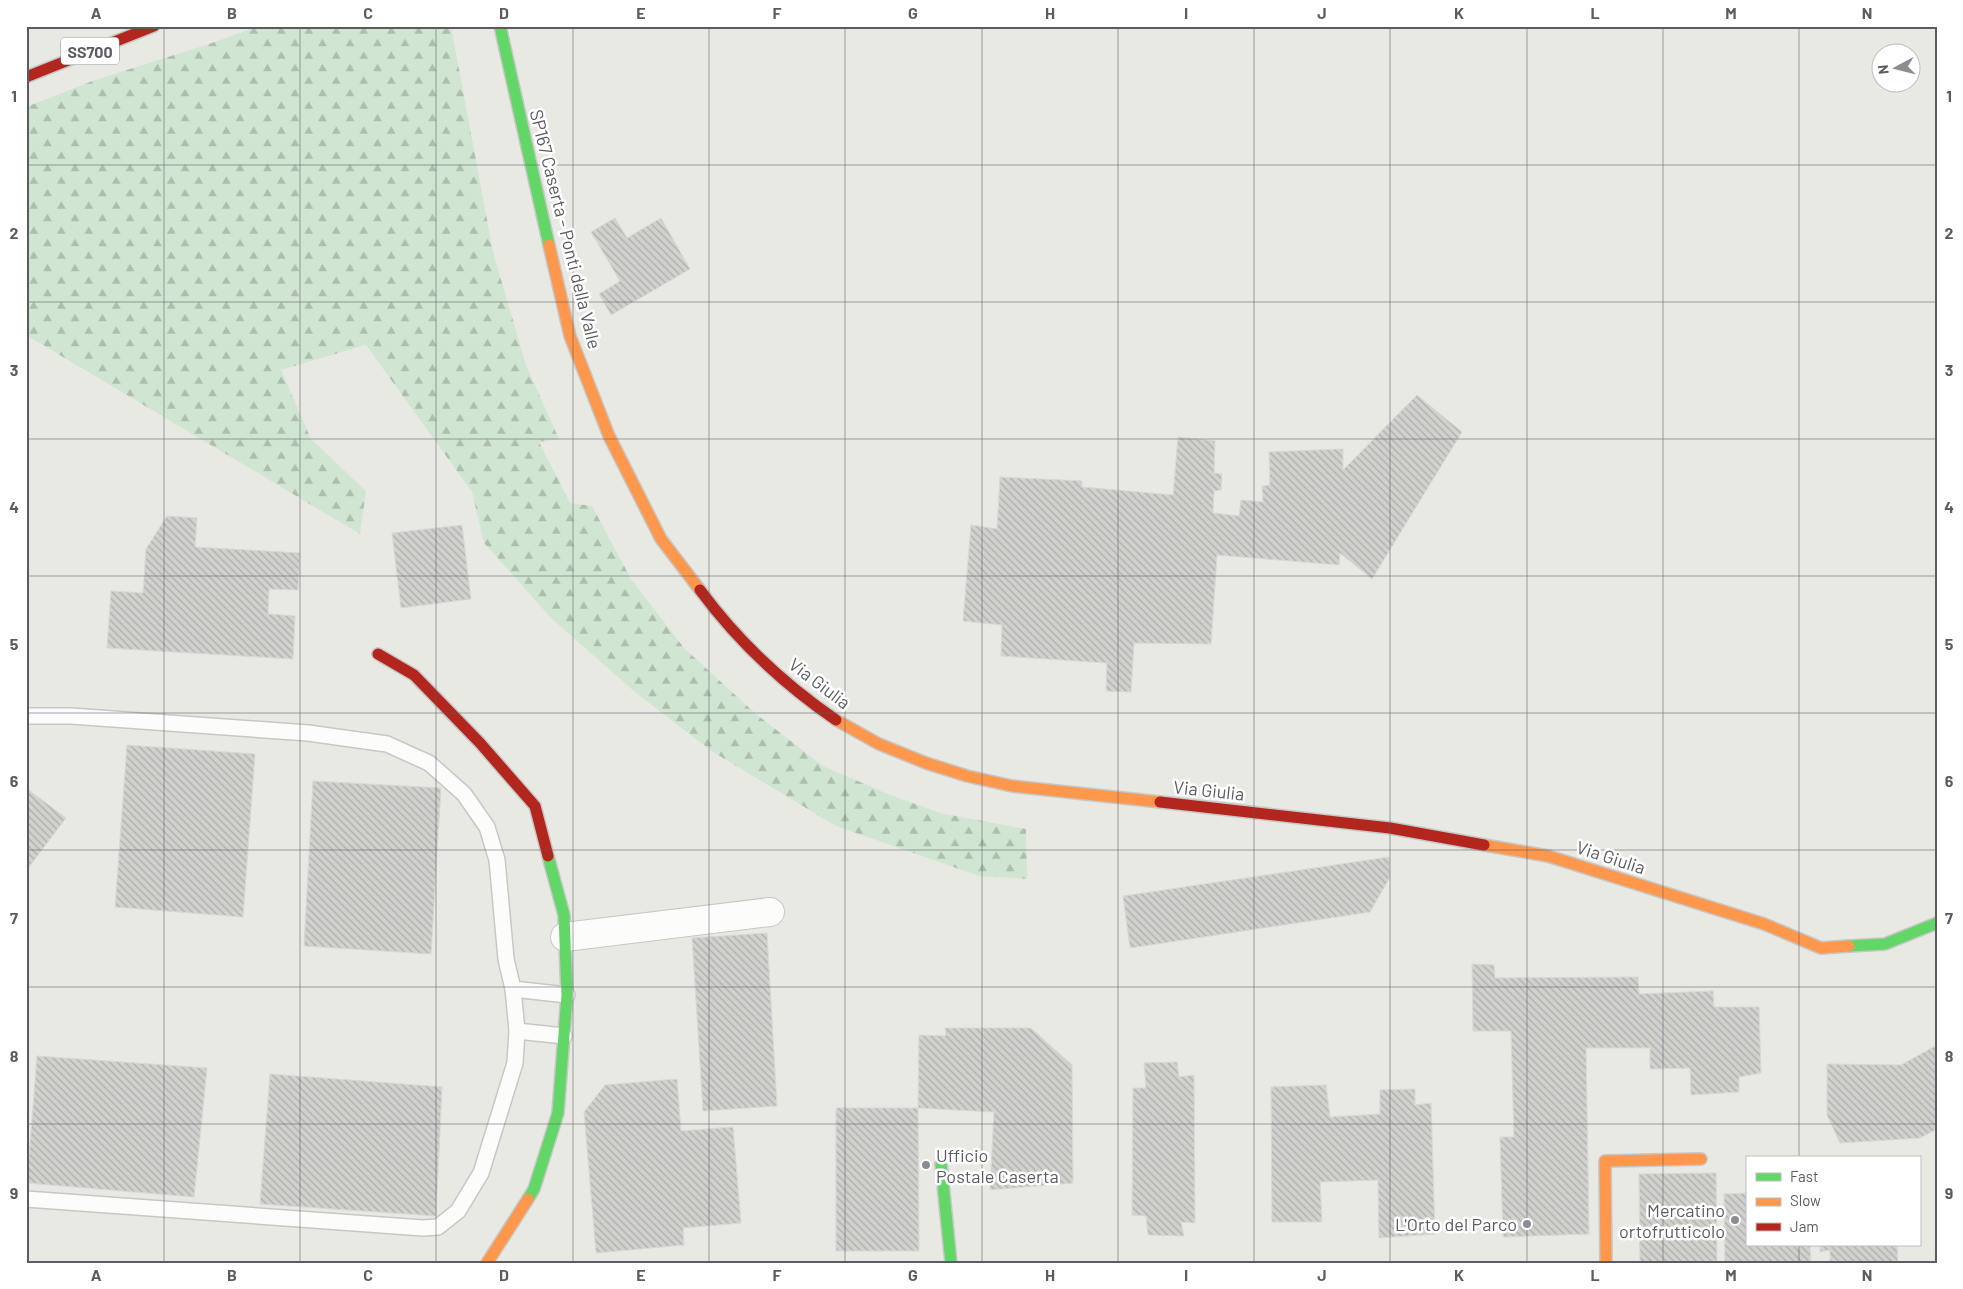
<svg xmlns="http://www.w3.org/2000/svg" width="1963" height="1289" viewBox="0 0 1963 1289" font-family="Barlow,sans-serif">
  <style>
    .forest { fill: url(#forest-firs) }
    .building { fill: url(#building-back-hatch); stroke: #d8d8d4 }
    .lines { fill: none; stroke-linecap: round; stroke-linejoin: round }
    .lane-casing { stroke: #c7c7c6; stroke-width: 18 }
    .street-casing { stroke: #c7c7c6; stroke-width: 30 }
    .fast-casing { stroke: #c6c7c6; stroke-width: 14 }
    .slow-casing { stroke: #c6c7c6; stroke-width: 14 }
    .jam-casing { stroke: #c6c7c6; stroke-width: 14 }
    .lane { stroke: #fcfcfb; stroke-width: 15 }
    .street { stroke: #fcfcfb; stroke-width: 28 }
    .fast { stroke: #63d668; stroke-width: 11 }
    .slow { stroke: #ff974d; stroke-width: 11 }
    .jam { stroke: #b3261e; stroke-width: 11 }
    .grid { fill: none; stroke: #5a5c62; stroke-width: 1; stroke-opacity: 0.55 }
    .poi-dot { fill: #8c8d90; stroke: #fff; stroke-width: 2 }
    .labels { text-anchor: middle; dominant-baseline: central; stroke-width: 5; stroke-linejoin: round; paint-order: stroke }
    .shield { fill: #fff; stroke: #8c8d91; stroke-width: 1 }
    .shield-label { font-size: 16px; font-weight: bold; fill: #5a5c62 }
    .street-label { font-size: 18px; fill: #5a5c62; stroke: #fff }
    .poi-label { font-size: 18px; fill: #5a5c62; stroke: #fff; text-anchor: end }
    .neatline { fill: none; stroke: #5a5c62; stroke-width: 2 }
    .grid-label { font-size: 16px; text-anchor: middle; font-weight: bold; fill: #5a5c62 }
  </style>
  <defs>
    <pattern id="forest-firs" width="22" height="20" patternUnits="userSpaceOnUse" patternTransform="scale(1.25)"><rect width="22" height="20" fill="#d1e6d2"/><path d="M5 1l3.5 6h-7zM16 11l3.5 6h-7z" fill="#adbeae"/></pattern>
    <pattern id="building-back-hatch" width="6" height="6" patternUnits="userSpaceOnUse" patternTransform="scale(1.25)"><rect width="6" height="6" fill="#d1d1ce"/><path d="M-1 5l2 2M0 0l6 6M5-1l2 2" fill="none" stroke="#adadab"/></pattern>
  </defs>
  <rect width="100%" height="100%" fill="#e9e9e4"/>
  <!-- forest -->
  <path class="forest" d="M259 26H451L493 252 526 365 559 439 539 442 570 503 592 506 631 579 684 648 756 714 823 766 888 794 940 813 1026 829 1027 879 979 876 836 826 713 752 636 693 552 619 484 543 472 492 366 345 281 370 311 439 366 491 360 534 26 335V107L95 80 209 44Z"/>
  <!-- building -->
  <g class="building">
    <path d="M615 218 627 238 661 218 690 269 611 315 599 294 620 281 591 232Z"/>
    <path d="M1417 395 1462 432 1372 579 1340 553 1339 565 1217 555 1211 644 1134 643 1131 692 1106 691 1107 663 1001 656 1002 625 963 621 971 525 997 529 1000 477 1082 481V487L1173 495 1178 437 1215 441 1214 473 1222 474 1221 490 1214 491 1213 513 1239 516 1241 500 1263 502 1262 486 1270 485 1269 452 1343 449V470Z"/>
    <path d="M167 516 197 518 195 547 300 553 298 590 269 589 268 614 295 616 293 659 107 648 111 591 143 593 146 549Z"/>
    <path d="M462 525 471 599 401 608 392 533Z"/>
    <path d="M127 745 255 754 243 917 115 907Z"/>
    <path d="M313 781 441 788 431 954 304 946Z"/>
    <path d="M26 788 66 818 26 871Z"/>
    <path d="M1389 857 1390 877 1370 912 1130 948 1123 896Z"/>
    <path d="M767 933 777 1106 703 1111 692 938Z"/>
    <path d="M1472 964 1494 965 1495 978 1638 977 1639 994 1713 991 1714 1007H1759L1761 1073 1739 1077V1092L1691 1095 1690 1068 1650 1069V1048H1586L1589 1234 1503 1237 1500 1137H1514L1511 1031H1473Z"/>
    <path d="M945 1028H1031L1072 1065 1073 1183 990 1190 994 1112 918 1108 919 1035 946 1036Z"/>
    <path d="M1937 1045V1129L1920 1138 1840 1143 1827 1115V1064L1901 1065Z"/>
    <path d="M37 1056 207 1068 194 1197 27 1183Z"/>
    <path d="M1177 1062 1179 1077 1194 1075 1195 1223 1181 1222 1184 1236 1148 1235 1146 1216 1132 1215 1133 1088H1146L1144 1063Z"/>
    <path d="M270 1074 442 1087 436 1216 260 1204Z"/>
    <path d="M677 1079 681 1131 733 1127 741 1223 683 1228 684 1245 596 1253 584 1112 605 1085Z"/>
    <path d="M1326 1085 1330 1117 1380 1114V1090L1415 1089V1105L1431 1103 1435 1234 1379 1238 1378 1180 1320 1182 1322 1222H1272L1271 1087Z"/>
    <path d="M836 1108H918L919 1251H836Z"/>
    <path d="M1716 1173 1717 1263H1640L1639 1174Z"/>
    <path d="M1937 1179V1263H1935Z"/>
    <path d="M1747 1193V1245H1810L1811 1263H1725L1724 1194Z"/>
    <path d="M1820 1245H1897L1898 1263H1830V1250L1820 1252Z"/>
  </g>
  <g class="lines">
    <defs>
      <g id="lane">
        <path d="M26 716H71L308 733 387 744 429 763 464 794 487 827 497 860 506 959 513 989 517 1031 515 1063 481 1173 458 1211 438 1227 423 1228 26 1199"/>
        <path d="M513 989 567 995"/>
        <path d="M517 1031 564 1036"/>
      </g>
      <path id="street" d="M565 937 770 912"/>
      <g id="fast">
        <path d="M500 26 549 245"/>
        <path d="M1849 946 1885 944 1937 923"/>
        <path d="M941 1164 951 1263"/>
        <path d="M528 1199 534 1189 558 1113 567 995 564 915 548 856"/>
      </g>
      <g id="slow">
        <path d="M549 245 570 336 609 436 661 539 700 590"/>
        <path d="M836 720 879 744 926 763 967 776 1012 786 1160 802"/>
        <path d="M1484 845 1548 856 1764 924 1821 948 1849 946"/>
        <path d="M487 1263 528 1199"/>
        <path d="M1606 1263 1605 1161 1701 1159"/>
      </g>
      <g id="jam">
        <path d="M26 77 154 26"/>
        <path d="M700 590C737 640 785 685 836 720"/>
        <path d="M378 654 414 675 480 743 535 806 548 856"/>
        <path d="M1160 802 1390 828 1484 845"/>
      </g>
    </defs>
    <!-- lane casing -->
    <use href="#lane" class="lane-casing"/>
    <!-- street casing -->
    <use href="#street" class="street-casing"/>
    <!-- fast casing -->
    <use href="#fast" class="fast-casing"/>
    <!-- slow casing -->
    <use href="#slow" class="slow-casing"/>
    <!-- jam casing -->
    <use href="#jam" class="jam-casing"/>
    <!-- lane -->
    <use href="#lane" class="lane"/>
    <!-- street -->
    <use href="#street" class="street"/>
    <!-- fast -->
    <use href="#fast" class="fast"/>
    <!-- slow -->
    <use href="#slow" class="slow"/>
    <!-- jam -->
    <use href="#jam" class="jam"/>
  </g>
  <!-- grid -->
  <path class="grid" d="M164 26V1263M300 26V1263M436 26V1263M573 26V1263M709 26V1263M845 26V1263M982 26V1263M1118 26V1263M1254 26V1263M1390 26V1263M1527 26V1263M1663 26V1263M1799 26V1158M26 165H1937M26 302H1937M26 439H1937M26 576H1937M26 713H1937M26 850H1937M26 987H1937M26 1124H1937M1799 1245V1263"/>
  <!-- markers -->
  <g class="poi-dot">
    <circle cx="926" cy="1165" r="5"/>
    <circle cx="1735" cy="1220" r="5"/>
    <circle cx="1527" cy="1224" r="5"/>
  </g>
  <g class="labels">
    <!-- shield labels -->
    <rect class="shield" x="61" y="37.5" width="58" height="27" rx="4"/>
    <g class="shield-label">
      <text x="90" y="51">SS700</text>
    </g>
    <!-- street labels -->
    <g class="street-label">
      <text transform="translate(566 229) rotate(76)">SP167 Caserta - Ponti della Valle</text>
      <text transform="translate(820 683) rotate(37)">Via Giulia</text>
      <text transform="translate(1209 790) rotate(6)">Via Giulia</text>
      <text transform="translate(1611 857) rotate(18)">Via Giulia</text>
    </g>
    <!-- poi labels -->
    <g class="poi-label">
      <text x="936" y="1155" text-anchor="start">Ufficio<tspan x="936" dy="21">Postale Caserta</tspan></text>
      <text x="1725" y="1210">Mercatino<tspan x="1725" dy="21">ortofrutticolo</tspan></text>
      <text x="1517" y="1224">L'Orto del Parco</text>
    </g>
  </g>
  <!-- border -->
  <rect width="1963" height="1289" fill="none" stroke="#ffffff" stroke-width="55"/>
  <!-- legend -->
  <rect x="1746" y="1156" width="175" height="90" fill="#ffffff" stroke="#bdbec0"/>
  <rect x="1756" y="1173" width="25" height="8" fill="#63d668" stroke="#bdbec0"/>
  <text x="1790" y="1182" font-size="15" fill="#5a5c62">Fast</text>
  <rect x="1756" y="1198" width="25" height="8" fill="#ff974d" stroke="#bdbec0"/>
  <text x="1790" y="1206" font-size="15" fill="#5a5c62">Slow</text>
  <rect x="1756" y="1223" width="25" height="8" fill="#b3261e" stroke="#bdbec0"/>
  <text x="1790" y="1232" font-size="15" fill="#5a5c62">Jam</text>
  <!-- north arrow -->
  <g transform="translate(1896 68) rotate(263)"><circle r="24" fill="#ffffff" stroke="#bdbec0"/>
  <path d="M0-4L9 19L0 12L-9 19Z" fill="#8c8d90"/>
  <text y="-8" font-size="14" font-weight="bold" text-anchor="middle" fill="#5a5c62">N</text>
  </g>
  <rect x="28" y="28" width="1908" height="1234" class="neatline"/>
  <g class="grid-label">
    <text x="96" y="19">A</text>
    <text x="232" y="19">B</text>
    <text x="368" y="19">C</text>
    <text x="504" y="19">D</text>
    <text x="641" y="19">E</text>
    <text x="777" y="19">F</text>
    <text x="913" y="19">G</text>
    <text x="1050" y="19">H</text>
    <text x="1186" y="19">I</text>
    <text x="1322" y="19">J</text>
    <text x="1459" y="19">K</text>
    <text x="1595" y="19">L</text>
    <text x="1731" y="19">M</text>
    <text x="1867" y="19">N</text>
    <text x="14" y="102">1</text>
    <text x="1949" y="102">1</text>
    <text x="14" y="239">2</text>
    <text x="1949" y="239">2</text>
    <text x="14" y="376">3</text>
    <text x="1949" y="376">3</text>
    <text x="14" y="513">4</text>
    <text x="1949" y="513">4</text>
    <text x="14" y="650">5</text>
    <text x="1949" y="650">5</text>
    <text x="14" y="787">6</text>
    <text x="1949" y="787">6</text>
    <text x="14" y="924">7</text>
    <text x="1949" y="924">7</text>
    <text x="14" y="1062">8</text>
    <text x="1949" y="1062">8</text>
    <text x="14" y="1199">9</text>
    <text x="1949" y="1199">9</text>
    <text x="96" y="1281">A</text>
    <text x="232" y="1281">B</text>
    <text x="368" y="1281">C</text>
    <text x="504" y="1281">D</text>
    <text x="641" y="1281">E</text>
    <text x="777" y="1281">F</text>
    <text x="913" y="1281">G</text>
    <text x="1050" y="1281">H</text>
    <text x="1186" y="1281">I</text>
    <text x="1322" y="1281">J</text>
    <text x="1459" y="1281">K</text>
    <text x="1595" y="1281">L</text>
    <text x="1731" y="1281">M</text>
    <text x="1867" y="1281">N</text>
  </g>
</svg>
